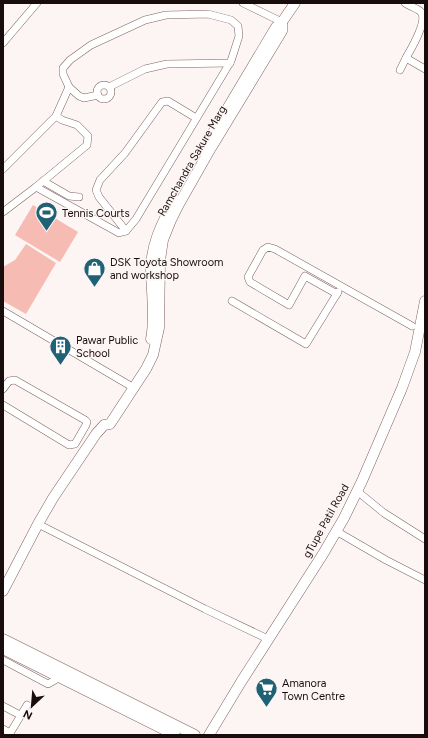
<svg xmlns="http://www.w3.org/2000/svg" width="428" height="738" viewBox="0 0 428 738" font-family="Figtree,sans-serif">
  <style>
    .green { fill: #f6bbb3 }
    .lines { fill: none; stroke-linecap: round; stroke-linejoin: round }
    .street-casing { stroke: #7f6460; stroke-width: 8 }
    .secondary-casing { stroke: #7f6460; stroke-width: 11 }
    .street { stroke: #fff; stroke-width: 7 }
    .secondary { stroke: #fff; stroke-width: 10 }
    .labels { text-anchor: middle; dominant-baseline: central; stroke-width: 3; stroke-linejoin: round; paint-order: stroke }
    .street-label { font-size: 11px; fill: #180d0c; stroke: #fcf5f4 }
    .poi-label { font-size: 11px; fill: #180d0c; stroke: #fcf5f4; text-anchor: start }
  </style>
  <rect width="100%" height="100%" fill="#fcf5f4"/>
  <!-- green -->
  <g class="green">
    <path d="M33 205 78 232 60 262 15 235Z"/>
    <path d="M26 244 56 263 26 314 3 301V267L15 260Z"/>
  </g>
  <g class="lines">
    <defs>
      <g id="street">
        <path d="M243 3 282 22"/>
        <path d="M405 3C409 6 417 8 421 12 428 21 411 49 406 58L425 69"/>
        <path d="M3 43 37 3"/>
        <path d="M400 70 406 58"/>
        <circle cx="104" cy="92" r="7"/>
        <path d="M69 87 79 96 84 98 98 95"/>
        <path d="M109 87 145 69 167 64 230 63"/>
        <path d="M3 169 56 116 69 87 63 74V68L70 60 91 45 145 20 166 15 208 14 231 20 238 26 239 36 231 61 136 219 126 231 119 233 36 187"/>
        <path d="M43 181 69 196 79 197"/>
        <path d="M3 212 36 187 87 145 88 136 77 125 62 120 56 116"/>
        <path d="M126 231 99 197 96 190 100 180 125 153 162 102 168 101 196 118"/>
        <path d="M337 294 305 276 289 305 250 282 248 277 263 250 268 247 275 249 412 326"/>
        <path d="M232 301 306 344 338 292"/>
        <path d="M3 311 129 385"/>
        <path d="M3 389 9 381 15 380 85 420 87 422 86 425 75 444 69 445 3 405"/>
        <path d="M357 491 384 513 425 539"/>
        <path d="M38 524 205 609 268 639"/>
        <path d="M336 531 386 560 425 580"/>
        <path d="M3 660 48 684 55 680 58 673"/>
        <path d="M3 706 20 715"/>
        <path d="M3 729 10 733"/>
        <path d="M9 735 27 705"/>
      </g>
      <g id="secondary">
        <path d="M202 151 276 27 282 22 295 3"/>
        <path d="M151 339C155 321 152 293 151 274 150 247 161 223 175 200"/>
        <path d="M3 591 38 524 53 498 96 434 104 425 110 424 146 369 153 355 159 328 160 260 163 240 171 220 179 204 208 153 282 31V22"/>
        <path d="M3 639 195 735"/>
        <path d="M3 649 175 735"/>
        <path d="M209 735 241 682 323 554 344 518 362 481 402 388 415 352 425 301"/>
      </g>
    </defs>
    <!-- street casing -->
    <use href="#street" class="street-casing"/>
    <!-- secondary casing -->
    <use href="#secondary" class="secondary-casing"/>
    <!-- street -->
    <use href="#street" class="street"/>
    <!-- secondary -->
    <use href="#secondary" class="secondary"/>
  </g>
  <!-- icons -->
  <defs>
    <symbol id="stadium-pin" viewBox="-11 -11 22 30"><path d="M0 17L-7.5 6A9.5 9.5 0 1 1 7.5 6Z" fill="#1f6175" stroke="#fcf5f4"/><path d="M0-5a6.5 5 0 1 0 0 10a6.5 5 0 1 0 0-10ZM-3.5-1.8h7v3.6h-7Z" fill="#fff"/></symbol>
    <symbol id="shop-pin" viewBox="-11 -11 22 30"><path d="M0 17L-7.5 6A9.5 9.5 0 1 1 7.5 6Z" fill="#1f6175" stroke="#fcf5f4"/><path d="M-5-2.5h2.3a2.7 3.5 0 0 1 5.4 0H5L5.5 6h-11ZM-1.5-2.5h3a1.5 2.3 0 0 0-3 0Z" fill="#fff"/></symbol>
    <symbol id="building-pin" viewBox="-11 -11 22 30"><path d="M0 17L-7.5 6A9.5 9.5 0 1 1 7.5 6Z" fill="#1f6175" stroke="#fcf5f4"/><path d="M-4-6H4V6H1V3H-1V6H-4ZM-2.5-4.3h1.7v1.8h-1.7ZM.8-4.3h1.7v1.8H.8ZM-2.5-1h1.7V.8h-1.7ZM.8-1h1.7V.8H.8Z" fill="#fff"/></symbol>
    <symbol id="supermarket-pin" viewBox="-11 -11 22 30"><path d="M0 17L-7.5 6A9.5 9.5 0 1 1 7.5 6Z" fill="#1f6175" stroke="#fcf5f4"/><path d="M-6-5.5h2.5l.6 2H6L4.5 2H-2.5L-4.4-4H-6ZM-1.5 3.2a1.3 1.3 0 1 0 .1 0ZM3 3.2a1.3 1.3 0 1 0 .1 0Z" fill="#fff"/></symbol>
  </defs>
  <g fill-rule="evenodd">
    <use href="#stadium-pin" x="34" y="200" width="25" height="34"/>
    <use href="#shop-pin" x="82" y="256" width="25" height="34"/>
    <use href="#building-pin" x="48" y="334" width="25" height="34"/>
    <use href="#supermarket-pin" x="254" y="676" width="25" height="34"/>
  </g>
  <g class="labels">
    <!-- street labels -->
    <g class="street-label">
      <text transform="translate(192 161) rotate(-60)">Ramchandra Sakure Marg</text>
      <text transform="translate(326 521) rotate(-61)">gTupe Patil Road</text>
    </g>
    <!-- poi labels -->
    <g class="poi-label">
      <text x="62" y="213">Tennis Courts</text>
      <text x="110" y="262">DSK Toyota Showroom<tspan x="110" dy="13">and workshop</tspan></text>
      <text x="76" y="340">Pawar Public<tspan x="76" dy="13">School</tspan></text>
      <text x="282" y="683">Amanora<tspan x="282" dy="13">Town Centre</tspan></text>
    </g>
  </g>
  <!-- border -->
  <rect width="428" height="738" fill="none" stroke="#180d0c" stroke-width="8"/>
  <!-- north arrow -->
  <g transform="translate(32 706) rotate(206)" stroke="#fcf5f4" stroke-width="3" paint-order="stroke">
  <path d="M0-3L7 15L0 10L-7 15Z" fill="#180d0c"/>
  <text y="-6" font-size="11" font-weight="bold" text-anchor="middle" fill="#180d0c">N</text>
  </g>
</svg>
